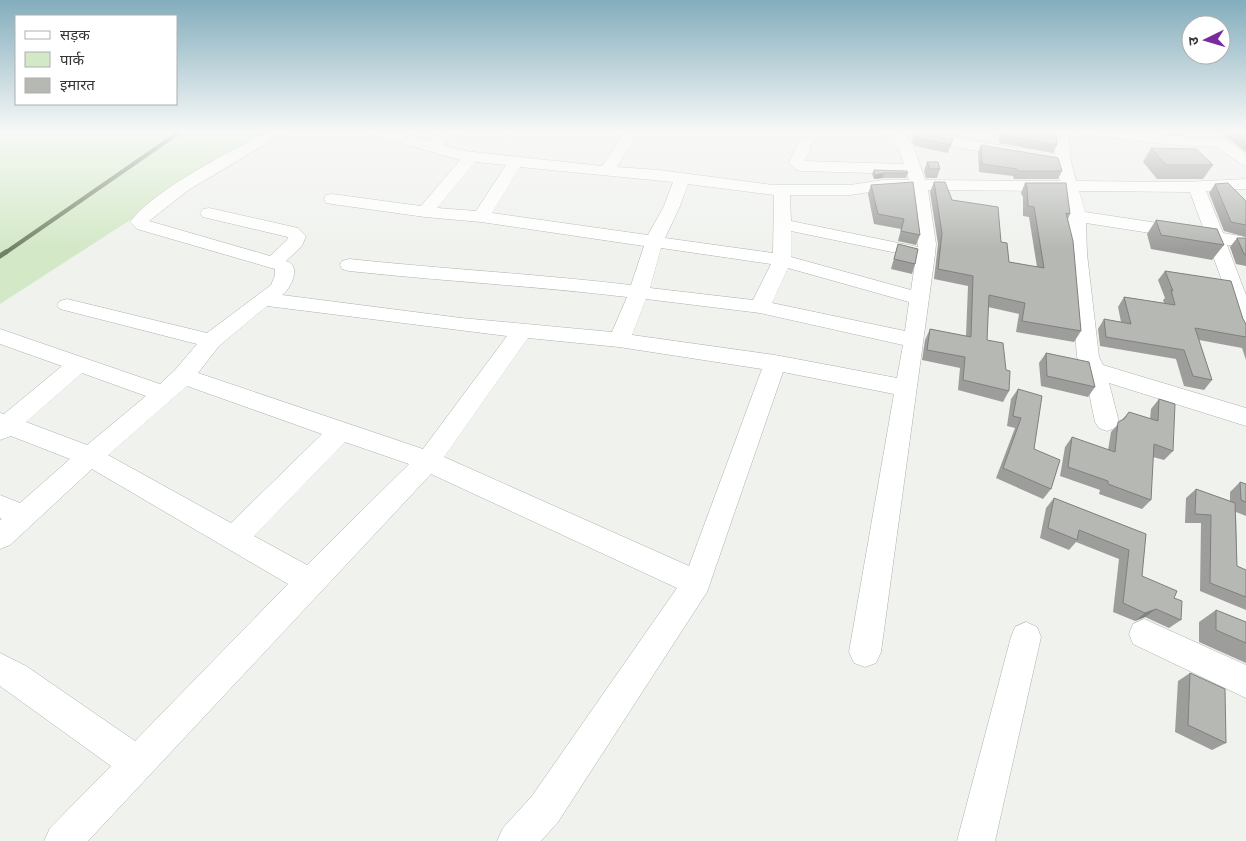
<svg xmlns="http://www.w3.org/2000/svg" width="1246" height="841" viewBox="0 0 1246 841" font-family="'Archivo Narrow','Noto Sans Devanagari',sans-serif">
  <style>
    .green { fill: #d3e8c6 }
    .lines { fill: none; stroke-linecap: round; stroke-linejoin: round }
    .stream-far1 { stroke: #728267; stroke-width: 4 }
    .stream { stroke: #728267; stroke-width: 5 }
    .minor-casing { stroke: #aeb1ad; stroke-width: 1 }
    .minor { fill: #fff; fill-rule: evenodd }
    .wall { fill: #9d9e9b }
    .shaded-wall { fill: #7f817e }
    .building { fill: #b6b8b4; stroke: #7f817e }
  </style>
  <rect width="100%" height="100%" fill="#f0f2ee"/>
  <!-- green -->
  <path class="green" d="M0 131H268L0 304Z"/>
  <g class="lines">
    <!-- stream-far1 -->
    <path class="stream-far1" d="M5 253 181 131"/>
    <!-- stream -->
    <path class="stream" d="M0 256 6 252"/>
    <defs>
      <g id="minor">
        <path d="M269 131H287L187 191 149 221 270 256 287 240 288 237 203 217 200 213 203 209 209 208 298 228 306 236 302 246 286 261C302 265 291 289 282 295L461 318 612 332 627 297C535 286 442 281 349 271L342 269 340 265 342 261 349 259C443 269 537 274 631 285L644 246 481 222 425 217 332 204 326 203 324 199 326 195 332 194 421 206 460 160 370 134 368 131H392L428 141 444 131H461L442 145 465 151 602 166 625 131H639L617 167 659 170 773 185H850L883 180H909L907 174 801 171 795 169 789 162 801 138H811L813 141 805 161 904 164 898 148 890 136 882 134 880 131H902L914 148 925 180 1060 181 1055 161 1054 131H1068L1071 161 1076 181 1185 182 1246 179V189L1206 191 1223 233 1246 237V247L1227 245 1246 295V335L1239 333 1236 328 1221 278 1208 242 1086 223 1087 254 1099 357 1103 365 1246 408V426L1109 383 1119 422 1115 428 1107 431 1099 428 1095 422 1085 374 1077 357 1069 254 1068 216 1062 191 928 190 936 244 935 254 881 652 876 663 865 667 854 663 849 652 894 394 783 372 707 592 558 822 541 841H497L503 828 532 796 677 588 431 474 88 841H44L50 828 111 766 0 686V653L26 666 135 741 288 584 92 469 10 545 0 549V520L2 519 0 518V495L20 503 70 459 11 436 0 440V413L4 414 62 366 0 344V329L160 384 175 370 197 344 60 309 57 305 60 301 67 299 207 333 271 285 275 275V269L137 229 130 222C153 190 232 150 269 131ZM475 162 506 165 476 211 437 208ZM520 167 673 182 664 206 648 235 492 213ZM688 184 774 195 773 253 665 238 680 206ZM883 190H911L918 247 791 221 790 195H850ZM1079 191 1190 192 1204 230 1085 212ZM791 231 916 257 911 290 791 257ZM661 248 771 264 753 300 650 288ZM788 268 909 302 905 331 772 303ZM646 299 760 313 903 345 897 378 775 355 632 335ZM267 306 507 336 423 449 198 373 219 346ZM528 338 619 347 762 369 689 566 444 457ZM82 373 146 396 87 445 26 422ZM187 386 322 434 231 523 108 455ZM345 442 409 464 307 565 254 536Z"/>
        <path d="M1078 131C1126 131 1173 136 1221 139L1226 140 1246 154V166L1241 164 1217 147 1176 145 1085 135Z"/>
        <path d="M921 133 1012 147 1017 149 1020 152 1017 155 1012 157 916 140 914 137 916 134Z"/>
        <path d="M1144 619 1246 665V698L1133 644 1129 634 1133 624Z"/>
        <path d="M1026 622 1037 627 1041 637 995 841H957L1011 637 1015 627Z"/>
      </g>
    </defs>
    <!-- minor casing -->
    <use href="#minor" class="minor-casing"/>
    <!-- minor -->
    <use href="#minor" class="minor"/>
  </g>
  <!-- wall -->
  <g class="wall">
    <path d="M925 131H955L953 136Z"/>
    <path d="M999 131H1056L1057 145 1053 153 999 143Z"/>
    <path d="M1218 131H1246V152Z"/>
    <path d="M914 133 951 145 948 153 915 146 911 141Z"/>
    <path d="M981 145 1062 171 1058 179H1014L1013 176 979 172 978 152Z"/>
    <path d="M1151 148 1213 165 1203 179H1157L1143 162Z"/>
    <path d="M927 162 940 169 937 178H926L924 171Z"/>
    <path d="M874 170 908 173 906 178H883L874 179 872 174Z"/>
    <path d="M934 182 952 200 1001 242 1009 262 1037 267 1029 217 1023 216V197L1021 193 1025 183 1070 214 1068 219 1081 331 1074 342 1016 332 1019 314 988 307 987 340 1006 370 1009 391 1003 402 958 390 960 368 922 360 925 340 930 329 966 336 968 286 934 279 938 244 930 192Z"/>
    <path d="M1215 184 1246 201V237L1224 231 1209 193Z"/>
    <path d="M871 185 920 235 916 245 898 241 901 229 874 224 868 194Z"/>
    <path d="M1156 220 1224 245 1212 260 1151 249 1147 234Z"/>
    <path d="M1237 238H1246V266L1236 264 1230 247Z"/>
    <path d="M898 244 915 264 912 274 891 269Z"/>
    <path d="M1165 271 1243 319 1246 324V360L1242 348 1199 340 1212 380 1204 390 1184 386 1176 359 1100 346 1098 329 1104 319 1121 322 1118 307 1124 297 1164 303 1163 300 1165 298 1158 280Z"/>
    <path d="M1046 353 1095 387 1088 397 1041 386 1039 363Z"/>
    <path d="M1018 389 1034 449 1051 489 1043 499 996 478 1015 428 1007 426 1011 399Z"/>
    <path d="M1159 399 1173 451 1164 460 1153 457 1151 500 1142 509 1099 494 1100 490 1060 476 1065 447 1072 437 1108 450 1111 432 1129 412 1150 419 1151 409Z"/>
    <path d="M1240 482 1246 484V516L1236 512 1237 566 1246 570V610L1200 591 1201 523H1185L1186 498 1196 489 1230 501V492Z"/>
    <path d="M1054 498 1146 534 1142 576 1174 598 1181 620 1169 628 1145 617 1135 621 1113 612 1119 559 1076 542 1069 550 1040 538 1046 508Z"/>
    <path d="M1216 610 1246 622V663L1199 642V622Z"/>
    <path d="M1190 673 1226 743 1212 750 1175 732 1178 681Z"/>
  </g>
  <!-- shaded-wall -->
  <g class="shaded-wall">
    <path d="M884 173 883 178 874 179 875 175Z"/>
    <path d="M1156 609 1145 617 1135 621 1145 613Z"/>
  </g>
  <!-- building -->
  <g class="building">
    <path d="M1002 131H1056L1057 145 1002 135Z"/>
    <path d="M1232 131H1246V141Z"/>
    <path d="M914 133 953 139 951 145 918 138Z"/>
    <path d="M981 145 1058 158 1062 171H1018L1017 169 982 164Z"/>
    <path d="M1151 148 1196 149 1213 165H1166Z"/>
    <path d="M927 162H938L940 169H930Z"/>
    <path d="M874 170 907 171 908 173H884L875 175Z"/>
    <path d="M913 182 920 235 901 231 904 219 878 214 871 185Z"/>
    <path d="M934 182H945L952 200 998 207 1001 242 1007 243 1009 262 1044 268 1034 207 1028 206 1027 187 1025 183H1066L1070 214 1066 213 1073 241 1081 331 1022 321 1025 303 989 295 987 340 1003 343 1006 370 1010 371 1009 391 963 380 965 357 927 350 930 329 971 337 973 276 938 269 942 233Z"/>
    <path d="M1228 183 1246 201V225L1231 222 1215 184Z"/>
    <path d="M1156 220 1217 229 1224 245 1161 235Z"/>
    <path d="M1237 238H1246V255L1244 254Z"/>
    <path d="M898 244 918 249 915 264 894 259Z"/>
    <path d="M1165 271 1231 281 1243 319 1246 324V337L1195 328 1212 380 1193 376 1184 350 1106 337 1104 319 1131 324 1124 297 1175 305 1171 290 1173 291Z"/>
    <path d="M1046 353 1089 362 1095 387 1047 376Z"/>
    <path d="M1018 389 1042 396 1034 449 1060 460 1051 489 1003 468 1021 418 1013 416Z"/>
    <path d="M1159 399 1175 404 1173 451 1154 444 1151 500 1108 484V481L1068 467 1072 437 1115 452 1118 422 1124 419 1129 412 1158 421Z"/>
    <path d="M1240 482 1246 484V502L1241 500Z"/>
    <path d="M1196 489 1235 503 1237 566 1246 570V597L1210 583 1211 515 1195 514Z"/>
    <path d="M1054 498 1146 534 1142 576 1177 591 1174 598 1182 601 1181 620 1156 609 1145 613 1123 603 1129 550 1079 530 1077 540 1048 528Z"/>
    <path d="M1216 610 1246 622V643L1216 630Z"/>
    <path d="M1190 673 1225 689 1226 743 1188 725Z"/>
  </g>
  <!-- sky -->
  <linearGradient id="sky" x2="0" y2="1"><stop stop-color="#83adbd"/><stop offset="0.53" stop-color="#f8f9f7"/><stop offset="1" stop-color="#f8f9f7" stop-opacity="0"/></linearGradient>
  <rect width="1246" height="249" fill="url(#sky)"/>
  <!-- legend -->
  <rect x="15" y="15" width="162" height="90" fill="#ffffff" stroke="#aeafae"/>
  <rect x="25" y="31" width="25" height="8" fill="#ffffff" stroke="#aeafae"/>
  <text x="60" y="40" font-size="15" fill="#353634">सड़क</text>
  <rect x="25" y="52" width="25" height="15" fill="#d3e8c6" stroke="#aeafae"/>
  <text x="60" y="65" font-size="15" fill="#353634">पार्क</text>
  <rect x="25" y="78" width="25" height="15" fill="#b6b8b4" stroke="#aeafae"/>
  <text x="60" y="90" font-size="15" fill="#353634">इमारत</text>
  <!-- north arrow -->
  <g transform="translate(1206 40) rotate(265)"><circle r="24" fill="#ffffff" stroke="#aeafae"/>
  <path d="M0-4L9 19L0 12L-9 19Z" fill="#792b9c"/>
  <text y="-8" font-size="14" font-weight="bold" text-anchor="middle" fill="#353634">उ</text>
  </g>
</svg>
